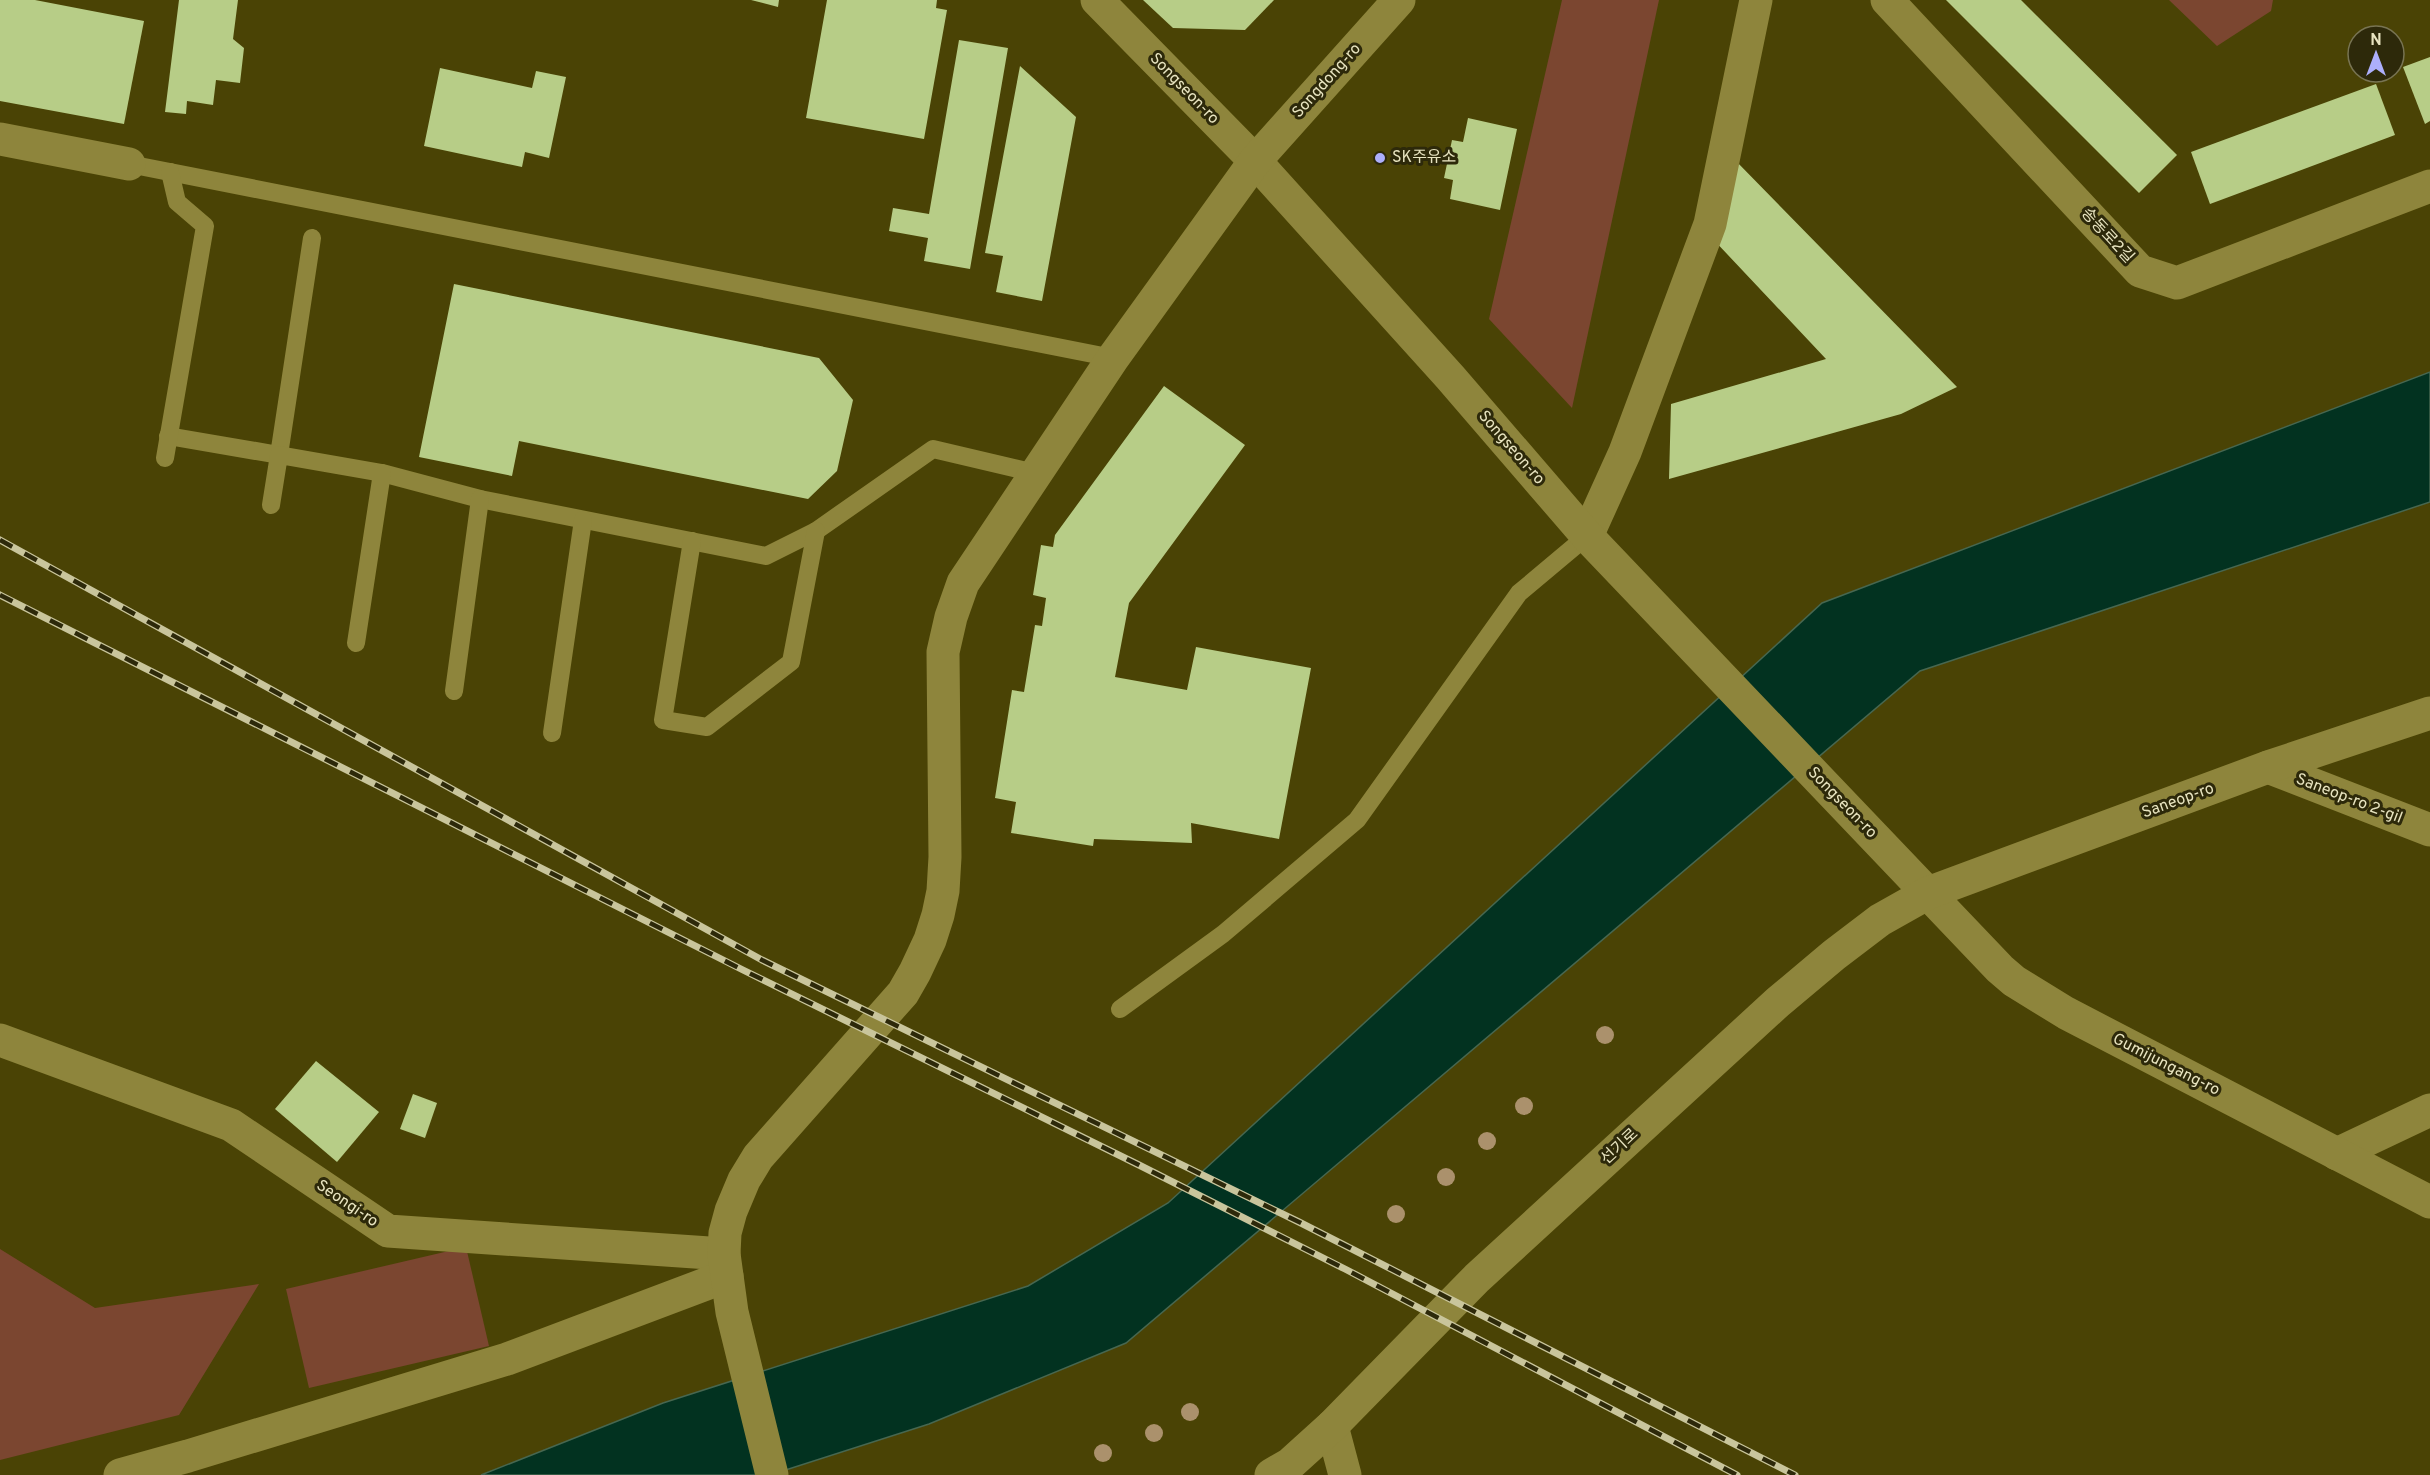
<svg xmlns="http://www.w3.org/2000/svg" width="2430" height="1475" viewBox="0 0 2430 1475" font-family="Overpass,'Noto Sans KR',sans-serif">
  <style>
    .green { fill: #7b4630 }
    .water { fill: #023220; stroke: #476750; stroke-width: 1.5 }
    .building { fill: #b7cd87 }
    .lines { fill: none; stroke-linecap: round; stroke-linejoin: round }
    .lane { stroke: #8e853c; stroke-width: 18 }
    .street { stroke: #8e853c; stroke-width: 33 }
    .secondary { stroke: #8e853c; stroke-width: 33 }
    .rail-casing { stroke: #c9c59c; stroke-width: 7 }
    .rail { stroke: #2d290a; stroke-width: 4.5; stroke-dasharray: 14; stroke-linecap: butt }
    .tree { fill: #ab916c }
    .poi-dot { fill: #adaffb; stroke: #2d290a; stroke-width: 2 }
    .labels { text-anchor: middle; dominant-baseline: central; stroke-width: 6; stroke-linejoin: round; paint-order: stroke }
    .street-label { font-size: 16px; fill: #e8e4c0; stroke: #2d290a }
    .poi-label { font-size: 16px; fill: #e8e4c0; stroke: #2d290a; text-anchor: start }
  </style>
  <rect width="100%" height="100%" fill="#4a4305"/>
  <!-- green -->
  <g class="green">
    <path d="M1562 0H1659L1572 408 1489 319Z"/>
    <path d="M2169 0H2273L2271 11 2217 46Z"/>
    <path d="M466 1247 489 1346 309 1388 286 1289Z"/>
    <path d="M0 1249 95 1308 259 1284 179 1415 0 1460Z"/>
  </g>
  <!-- water -->
  <path class="water" d="M2430 372V502L1920 671 1126 1343 929 1424 770 1475H481L663 1403 1028 1286 1168 1203 1822 603Z"/>
  <!-- building -->
  <g class="building">
    <path d="M0 0H35L144 21 124 124 0 101Z"/>
    <path d="M179 0H238L233 39 244 48 240 83 216 80 213 105 187 101 186 114 165 112Z"/>
    <path d="M751 0H779L778 7Z"/>
    <path d="M827 0H937L936 8 947 10 924 139 806 118Z"/>
    <path d="M1143 0H1274L1245 30 1173 28Z"/>
    <path d="M1946 0H2021L2177 155 2139 193Z"/>
    <path d="M959 40 1008 48 970 269 924 261 928 238 889 231 893 208 929 214Z"/>
    <path d="M2430 57V121L2425 124 2403 67Z"/>
    <path d="M1020 66 1076 117 1042 301 996 292 1003 256 985 253Z"/>
    <path d="M440 68 532 88 536 71 566 77 549 158 525 152 522 167 424 146Z"/>
    <path d="M2376 84 2395 135 2210 204 2191 152Z"/>
    <path d="M1468 118 1517 129 1500 210 1450 199 1453 180 1444 178 1452 140 1463 142Z"/>
    <path d="M1735 160 1957 387 1901 414 1669 479 1671 404 1826 359 1711 237Z"/>
    <path d="M454 284 819 358 853 400 837 471 808 499 519 441 512 476 419 457Z"/>
    <path d="M1164 386 1245 445 1129 603 1115 677 1187 690 1196 647 1311 668 1279 839 1191 823 1192 843 1094 839 1093 846 1011 833 1016 802 995 798 1012 690 1024 692 1035 625 1042 626 1046 598 1033 595 1041 545 1053 547 1055 535Z"/>
    <path d="M316 1061 379 1112 337 1162 275 1109Z"/>
    <path d="M413 1094 437 1103 425 1138 400 1129Z"/>
  </g>
  <g class="lines">
    <!-- lane -->
    <g class="lane">
      <path d="M129 164 1113 358"/>
      <path d="M168 436 279 455 312 238"/>
      <path d="M165 458 205 226 177 202 170 172"/>
      <path d="M382 473 480 499 766 556 816 531 933 449 1035 473"/>
      <path d="M271 505 279 455 382 473 356 643"/>
      <path d="M692 541 663 720 707 727 791 662 816 531"/>
      <path d="M454 691 480 499"/>
      <path d="M552 733 583 520"/>
      <path d="M1120 1009 1223 934 1357 820 1519 593 1587 536"/>
    </g>
    <!-- street -->
    <g class="street">
      <path d="M1887 0 2140 271 2177 283 2430 186"/>
      <path d="M0 139 129 164"/>
      <path d="M1587 536 1625 452 1710 224 1756 0"/>
      <path d="M2268 767 2430 830"/>
      <path d="M0 1040 231 1125 388 1231 724 1254"/>
      <path d="M2337 1154 2430 1110"/>
      <path d="M1332 1426 1345 1475"/>
      <path d="M120 1475 188 1456 507 1359 727 1276"/>
    </g>
    <!-- secondary -->
    <g class="secondary">
      <path d="M1097 0 1255 161 1450 377 1587 536 2000 969 2014 981 2066 1013 2430 1202"/>
      <path d="M772 1475 732 1312 724 1254 725 1233 731 1211 744 1180 758 1157 903 993 915 972 930 940 938 915 943 891 945 857 943 652 951 617 963 583 1113 358 1255 161 1399 0"/>
      <path d="M1271 1475 1290 1464 1332 1426 1477 1278 1778 1002 1834 955 1880 920 1928 893 2268 767 2430 713"/>
    </g>
    <defs>
      <g id="rail">
        <path d="M0 540 762 960 1299 1222 1795 1475"/>
        <path d="M0 595 743 970 1139 1165 1345 1269 1737 1475"/>
      </g>
    </defs>
    <!-- rail casing -->
    <use href="#rail" class="rail-casing"/>
    <!-- rail -->
    <use href="#rail" class="rail"/>
  </g>
  <!-- trees -->
  <g class="tree">
    <circle cx="1605" cy="1035" r="9"/>
    <circle cx="1524" cy="1106" r="9"/>
    <circle cx="1487" cy="1141" r="9"/>
    <circle cx="1446" cy="1177" r="9"/>
    <circle cx="1396" cy="1214" r="9"/>
    <circle cx="1190" cy="1412" r="9"/>
    <circle cx="1154" cy="1433" r="9"/>
    <circle cx="1103" cy="1453" r="9"/>
  </g>
  <!-- markers -->
  <circle class="poi-dot" cx="1380" cy="158" r="6"/>
  <g class="labels">
    <!-- street labels -->
    <g class="street-label">
      <text transform="translate(1327 81) rotate(-48)">Songdong-ro</text>
      <text transform="translate(1184 89) rotate(46)">Songseon-ro</text>
      <text transform="translate(2107 236) rotate(47)">송동로2길</text>
      <text transform="translate(1511 448) rotate(49)">Songseon-ro</text>
      <text transform="translate(2349 799) rotate(21)">Saneop-ro 2-gil</text>
      <text transform="translate(2178 801) rotate(-20)">Saneop-ro</text>
      <text transform="translate(1842 803) rotate(46)">Songseon-ro</text>
      <text transform="translate(2166 1065) rotate(27)">Gumijungang-ro</text>
      <text transform="translate(1620 1147) rotate(-43)">선기로</text>
      <text transform="translate(347 1204) rotate(34)">Seongi-ro</text>
    </g>
    <!-- poi labels -->
    <g class="poi-label">
      <text x="1392" y="158">SK주유소</text>
    </g>
  </g>
  <!-- north arrow -->
  <g transform="translate(2376 54)"><circle r="28" fill="#2d290a" stroke="#787453" stroke-width="1.5"/>
  <path d="M0-4.5L10 22L0 15L-10 22Z" fill="#adaffb"/>
  <text y="-9" font-size="16" font-weight="bold" text-anchor="middle" fill="#e8e4c0">N</text>
  </g>
</svg>
